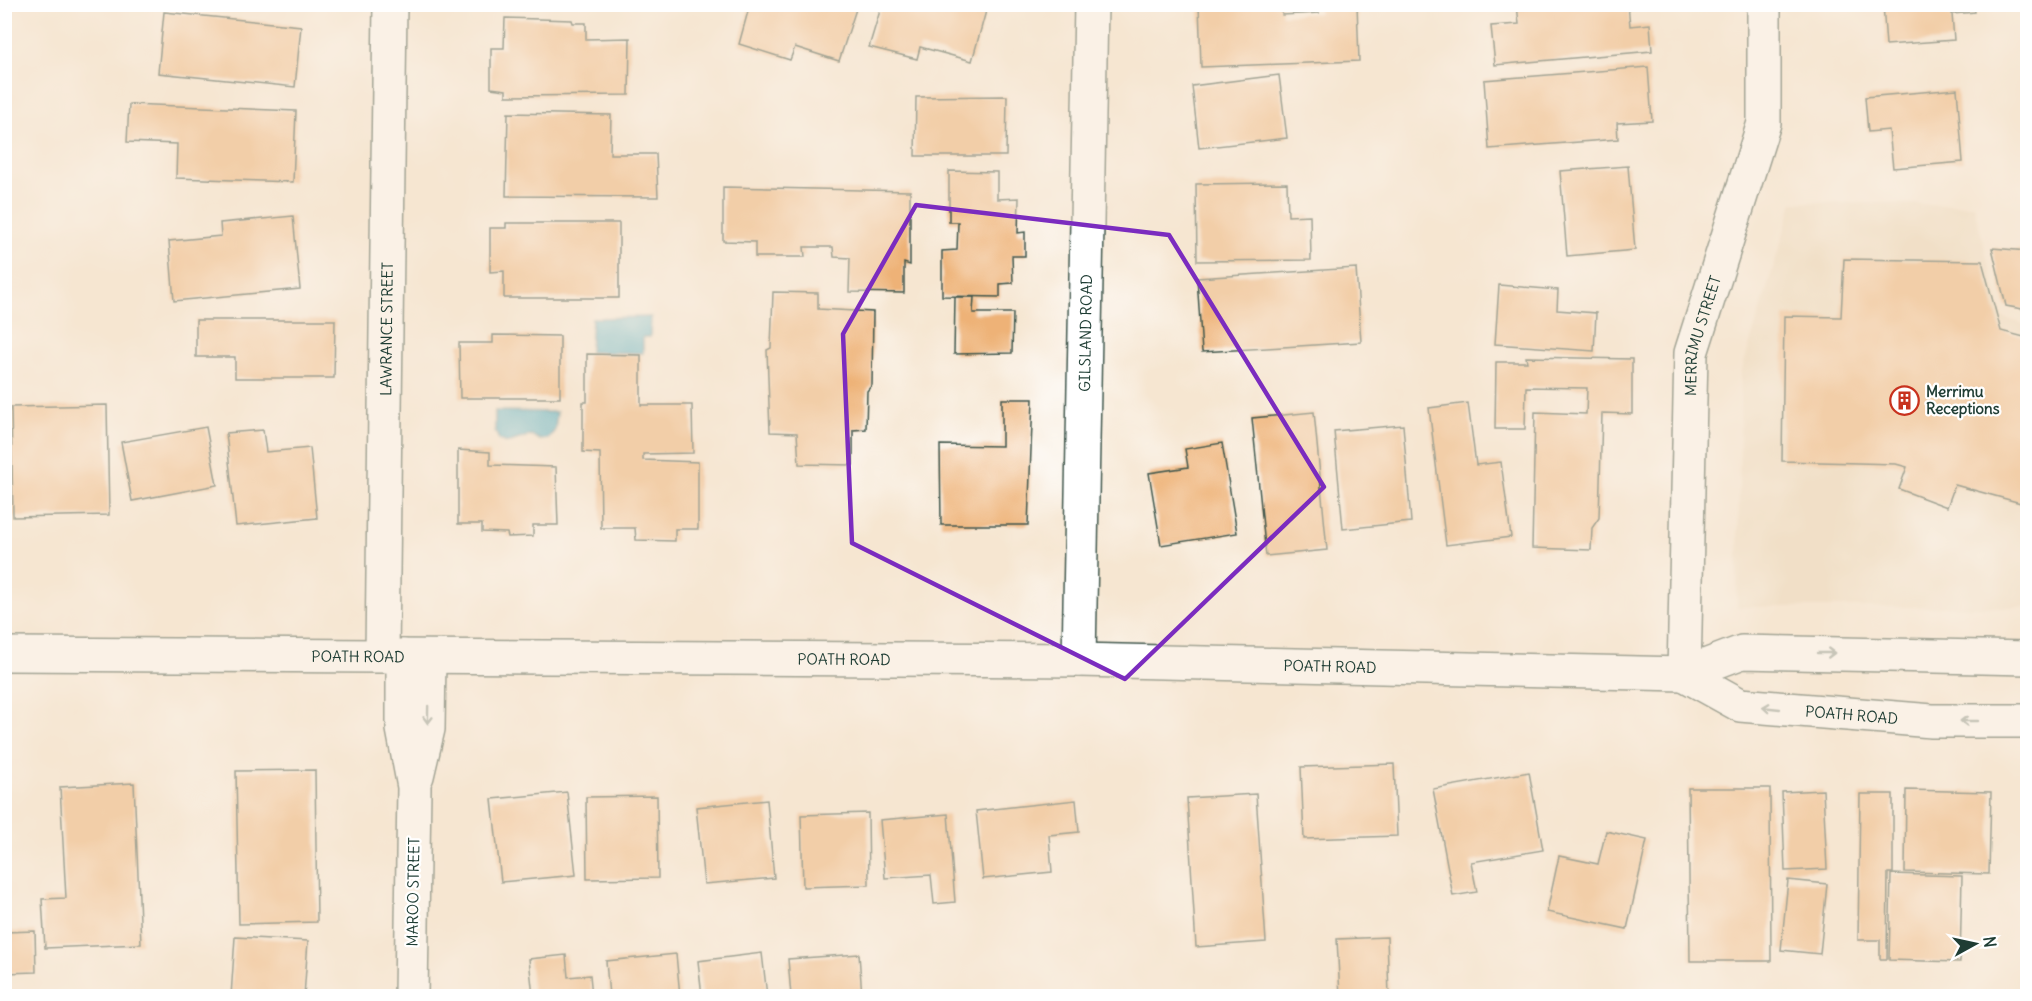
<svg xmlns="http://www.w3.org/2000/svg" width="2032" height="1001" viewBox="0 0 2032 1001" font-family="Delius,sans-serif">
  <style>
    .built { fill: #ebd8ba }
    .water { fill: #45abc5; stroke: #32747c; stroke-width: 1.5 }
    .building { fill: #eeb277 }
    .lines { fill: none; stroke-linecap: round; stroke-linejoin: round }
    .minor-casing { stroke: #3f564c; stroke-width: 36 }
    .minor { stroke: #fff; stroke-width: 33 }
    .oneway { stroke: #8f9e9a }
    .marked { fill: none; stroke: #7b2cbf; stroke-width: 4.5; stroke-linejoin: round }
    .labels { text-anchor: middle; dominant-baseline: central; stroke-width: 4.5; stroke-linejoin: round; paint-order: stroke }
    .street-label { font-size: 15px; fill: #1f3d34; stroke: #fff }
    .poi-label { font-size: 15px; font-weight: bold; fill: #1f3d34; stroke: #fff; text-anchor: start }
  </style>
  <rect width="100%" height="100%" fill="#fff"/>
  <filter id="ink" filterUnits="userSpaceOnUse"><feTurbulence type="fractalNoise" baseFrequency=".0167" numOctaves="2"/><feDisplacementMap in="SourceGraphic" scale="12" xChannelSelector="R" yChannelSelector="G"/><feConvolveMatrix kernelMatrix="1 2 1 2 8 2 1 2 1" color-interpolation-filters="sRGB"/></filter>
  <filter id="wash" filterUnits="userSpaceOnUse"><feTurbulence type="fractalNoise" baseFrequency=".008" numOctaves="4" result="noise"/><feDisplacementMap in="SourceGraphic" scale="24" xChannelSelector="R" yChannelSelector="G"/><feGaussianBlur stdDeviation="1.35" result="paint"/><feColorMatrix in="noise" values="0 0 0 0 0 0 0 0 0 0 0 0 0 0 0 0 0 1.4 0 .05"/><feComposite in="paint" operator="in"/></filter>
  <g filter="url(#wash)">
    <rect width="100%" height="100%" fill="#f6e6d1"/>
    <!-- built -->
    <path class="built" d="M1793 202 1974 205 2002 317 2027 325V607H1737L1741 373Z"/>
    <!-- water -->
    <g class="water">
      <path d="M651 317 650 337H643V353L590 352 592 318Z"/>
      <path d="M495 411 557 412 555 430 548 439 540 440 531 435 507 443 499 440 495 430Z"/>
    </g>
    <g id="blocks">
      <!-- building -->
      <g class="building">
        <path d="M750 4H793L801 7 802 4H842L856 9 839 61 795 47 790 60 739 44Z"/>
        <path d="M882 4H919L930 8 931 4H966L986 11 972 61 920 47 917 59 869 47Z"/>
        <path d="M1199 4H1281L1282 15 1319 13V4H1357L1359 61 1201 67Z"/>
        <path d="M1517 4H1628L1630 26 1650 24 1652 51 1495 65 1491 26 1519 24Z"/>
        <path d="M1883 4H1974L1975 12 1952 14 1954 40 1886 45Z"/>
        <path d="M164 12 301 26 295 87 158 73Z"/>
        <path d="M505 18 572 20 573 23H586V39L630 38 629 95 506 96V90L491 88V48H504Z"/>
        <path d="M1648 67 1652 121 1617 123 1618 139 1489 149 1484 80Z"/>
        <path d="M1279 75 1287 138 1199 148 1192 86Z"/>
        <path d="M1957 89 1963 162 1893 168 1889 130 1868 132 1865 97Z"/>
        <path d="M1007 96 1006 156H915L916 97Z"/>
        <path d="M129 104 296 111 293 182 176 178 177 144 127 142Z"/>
        <path d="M508 113 611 115 610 154H656L658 197 506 196Z"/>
        <path d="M1628 166 1635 250 1567 256 1560 171Z"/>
        <path d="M949 171 997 172V199L1019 198 1018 233 1025 232V256H1012L1013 283 1000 284V297L942 296V251L957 250 958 222H949Z"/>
        <path d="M1287 183 1288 216 1310 215 1311 260 1197 261 1196 184Z"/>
        <path d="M723 187 910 191V265L904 263V293L849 292 850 258 834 257 833 247H804L805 257H755V242L723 241Z"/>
        <path d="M293 216 300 289 174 301 169 241 221 236 220 223Z"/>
        <path d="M506 223H619V298H504V271L490 272V228H506Z"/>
        <path d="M1992 248 2028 251V310L2006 306Z"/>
        <path d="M1844 259 1982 261 2001 331 2028 338V505L1955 485 1947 507 1899 489 1907 467 1896 464 1782 461 1784 316 1841 317Z"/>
        <path d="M1356 268 1361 342 1202 352 1197 278Z"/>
        <path d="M1499 285 1558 290 1557 310 1596 313 1594 351 1495 344Z"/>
        <path d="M773 292 818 293V309L873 312 872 385 867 391 866 429 853 430V465L799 464 797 433 770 432 767 350 771 348Z"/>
        <path d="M955 297H974L973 313H1013L1012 353 954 354Z"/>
        <path d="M196 320H335L334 378H235V357H196Z"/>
        <path d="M493 335 560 336V398H460L459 343H493Z"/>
        <path d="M587 354 641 355V405H692L693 453 643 454V460L698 462V529H675V541L636 540 635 528H601L600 453 583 452V402H587Z"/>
        <path d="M1526 357 1632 359V414L1602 413 1599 518 1592 528 1591 550 1532 548 1535 412 1586 414 1587 388 1526 387 1525 429H1495L1496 362H1527Z"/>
        <path d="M1002 399H1033L1028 525H941L940 445 1002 446Z"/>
        <path d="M1468 403 1476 465 1501 462 1511 537 1446 545 1429 408Z"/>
        <path d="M107 405 109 515 13 517 11 407Z"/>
        <path d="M1314 412 1327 550 1266 556 1252 418Z"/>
        <path d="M1403 425 1411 522 1343 529 1334 431Z"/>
        <path d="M206 427 217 485 132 501 121 442Z"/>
        <path d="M263 430 266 452 310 448 317 518 236 526 226 433Z"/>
        <path d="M1222 443 1237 533 1161 545 1149 473 1188 467 1185 449Z"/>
        <path d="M458 450 490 452V465L556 467 558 525H533V536L508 537 507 533 482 532V524H458Z"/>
        <path d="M1394 764 1397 836 1304 839 1301 767Z"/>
        <path d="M315 770 317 922 239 924 236 771Z"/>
        <path d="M1529 772 1543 850 1471 862 1477 892 1453 896 1433 789Z"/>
        <path d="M134 783 141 944 45 948 42 899 66 898 60 787Z"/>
        <path d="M1688 788H1770L1771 961H1690Z"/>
        <path d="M1823 790 1827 869 1785 871 1782 792Z"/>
        <path d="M1906 790 1991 792 1989 874 1905 872Z"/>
        <path d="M567 792 576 875 501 882 492 799Z"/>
        <path d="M1256 794 1266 942 1196 947 1187 798Z"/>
        <path d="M1860 794H1893V873H1888L1887 959H1880V940H1858Z"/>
        <path d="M657 796 658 878 587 879 586 797Z"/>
        <path d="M767 800 774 878 704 884 696 807Z"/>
        <path d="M1076 800 1079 832 1049 835 1052 872 983 879 976 811Z"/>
        <path d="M868 813 869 885 803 887 801 815Z"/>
        <path d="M948 814 955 902 934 904 931 875 885 878 880 820Z"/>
        <path d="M1606 831 1647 840 1627 929 1547 912 1559 856 1598 864Z"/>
        <path d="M1891 874 1962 876 1960 962 1889 960Z"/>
        <path d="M1788 880 1827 884 1820 954 1781 950Z"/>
        <path d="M35 931 36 972 5 973V932Z"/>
        <path d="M235 937 308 941 304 996H231Z"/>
        <path d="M1387 937 1389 996H1340L1337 939Z"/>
        <path d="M762 953 767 996H702L698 961Z"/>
        <path d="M676 954 680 996H609L606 961Z"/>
        <path d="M859 954 862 996H791L788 959Z"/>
        <path d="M566 955 568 977 590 975 592 996H533L529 959Z"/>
      </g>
    </g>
  </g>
  <g filter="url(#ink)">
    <use href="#blocks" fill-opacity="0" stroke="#3f564c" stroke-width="1.5"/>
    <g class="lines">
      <defs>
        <g id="minor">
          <path id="s1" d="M4 654 1079 660 1684 674 1742 652 2028 658"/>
          <path id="s2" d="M382 655 390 4"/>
          <path d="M403 656V729L414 787 411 996"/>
          <path id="s3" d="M1079 660 1091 4"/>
          <path id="s4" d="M1684 674 1691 353 1764 123V4"/>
          <path id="s5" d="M1684 674 1740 705 1932 721H2028"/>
          <path d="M417 776 428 729 429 657"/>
        </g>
      </defs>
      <!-- minor casing -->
      <use href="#minor" class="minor-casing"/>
      <!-- minor -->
      <use href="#minor" class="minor"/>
    </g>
    <!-- one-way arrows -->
    <defs><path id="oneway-shaft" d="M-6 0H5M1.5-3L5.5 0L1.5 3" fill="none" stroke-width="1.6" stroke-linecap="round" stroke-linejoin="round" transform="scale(1.5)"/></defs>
    <g class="oneway">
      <use href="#oneway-shaft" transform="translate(1826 653)"/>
      <use href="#oneway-shaft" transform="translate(1771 708) rotate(-174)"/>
      <use href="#oneway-shaft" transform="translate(428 715) rotate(91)"/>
      <use href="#oneway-shaft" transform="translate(1969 721) rotate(-180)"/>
    </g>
  </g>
  <!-- marked area -->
  <path d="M0 0H2032V1001H0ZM916 205 1169 235 1324 487 1125 679 852 543 843 334Z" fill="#f6e6d1" fill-opacity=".55" fill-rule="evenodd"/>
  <path class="marked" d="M916 205 1169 235 1324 487 1125 679 852 543 843 334Z"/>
  <!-- icons -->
  <defs>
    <symbol id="building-ring" viewBox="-11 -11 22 22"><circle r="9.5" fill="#fff" stroke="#c8321e" stroke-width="1.5"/><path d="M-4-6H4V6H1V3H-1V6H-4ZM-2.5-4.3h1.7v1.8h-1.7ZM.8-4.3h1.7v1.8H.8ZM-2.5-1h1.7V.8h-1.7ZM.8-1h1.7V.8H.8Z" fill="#c8321e"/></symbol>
  </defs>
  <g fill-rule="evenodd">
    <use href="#building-ring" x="1888" y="384" width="33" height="33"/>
  </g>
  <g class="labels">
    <!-- street labels -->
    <g class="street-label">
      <text stroke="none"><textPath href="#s2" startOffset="326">LAWRANCE STREET</textPath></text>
      <text stroke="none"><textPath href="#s3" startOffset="327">GILSLAND ROAD</textPath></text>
      <text stroke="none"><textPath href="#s4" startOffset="340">MERRIMU STREET</textPath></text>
      <text stroke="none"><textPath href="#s1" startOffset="354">POATH ROAD</textPath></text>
      <text stroke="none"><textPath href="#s1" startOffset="840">POATH ROAD</textPath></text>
      <text stroke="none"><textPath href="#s1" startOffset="1326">POATH ROAD</textPath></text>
      <text stroke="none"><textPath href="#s5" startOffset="176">POATH ROAD</textPath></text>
      <text transform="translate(413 892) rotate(-89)">MAROO STREET</text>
    </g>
    <!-- poi labels -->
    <g class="poi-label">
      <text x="1926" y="391">Merrimu<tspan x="1926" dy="17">Receptions</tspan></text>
    </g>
  </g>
  <!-- margin -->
  <rect width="2032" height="1001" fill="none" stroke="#fff" stroke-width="24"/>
  <!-- north arrow -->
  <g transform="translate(1975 944) rotate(82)" stroke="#ffffff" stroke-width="4.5" paint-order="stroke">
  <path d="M0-4.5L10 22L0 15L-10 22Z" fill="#1f3d34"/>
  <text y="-9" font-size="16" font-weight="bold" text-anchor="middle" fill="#1f3d34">N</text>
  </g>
</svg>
